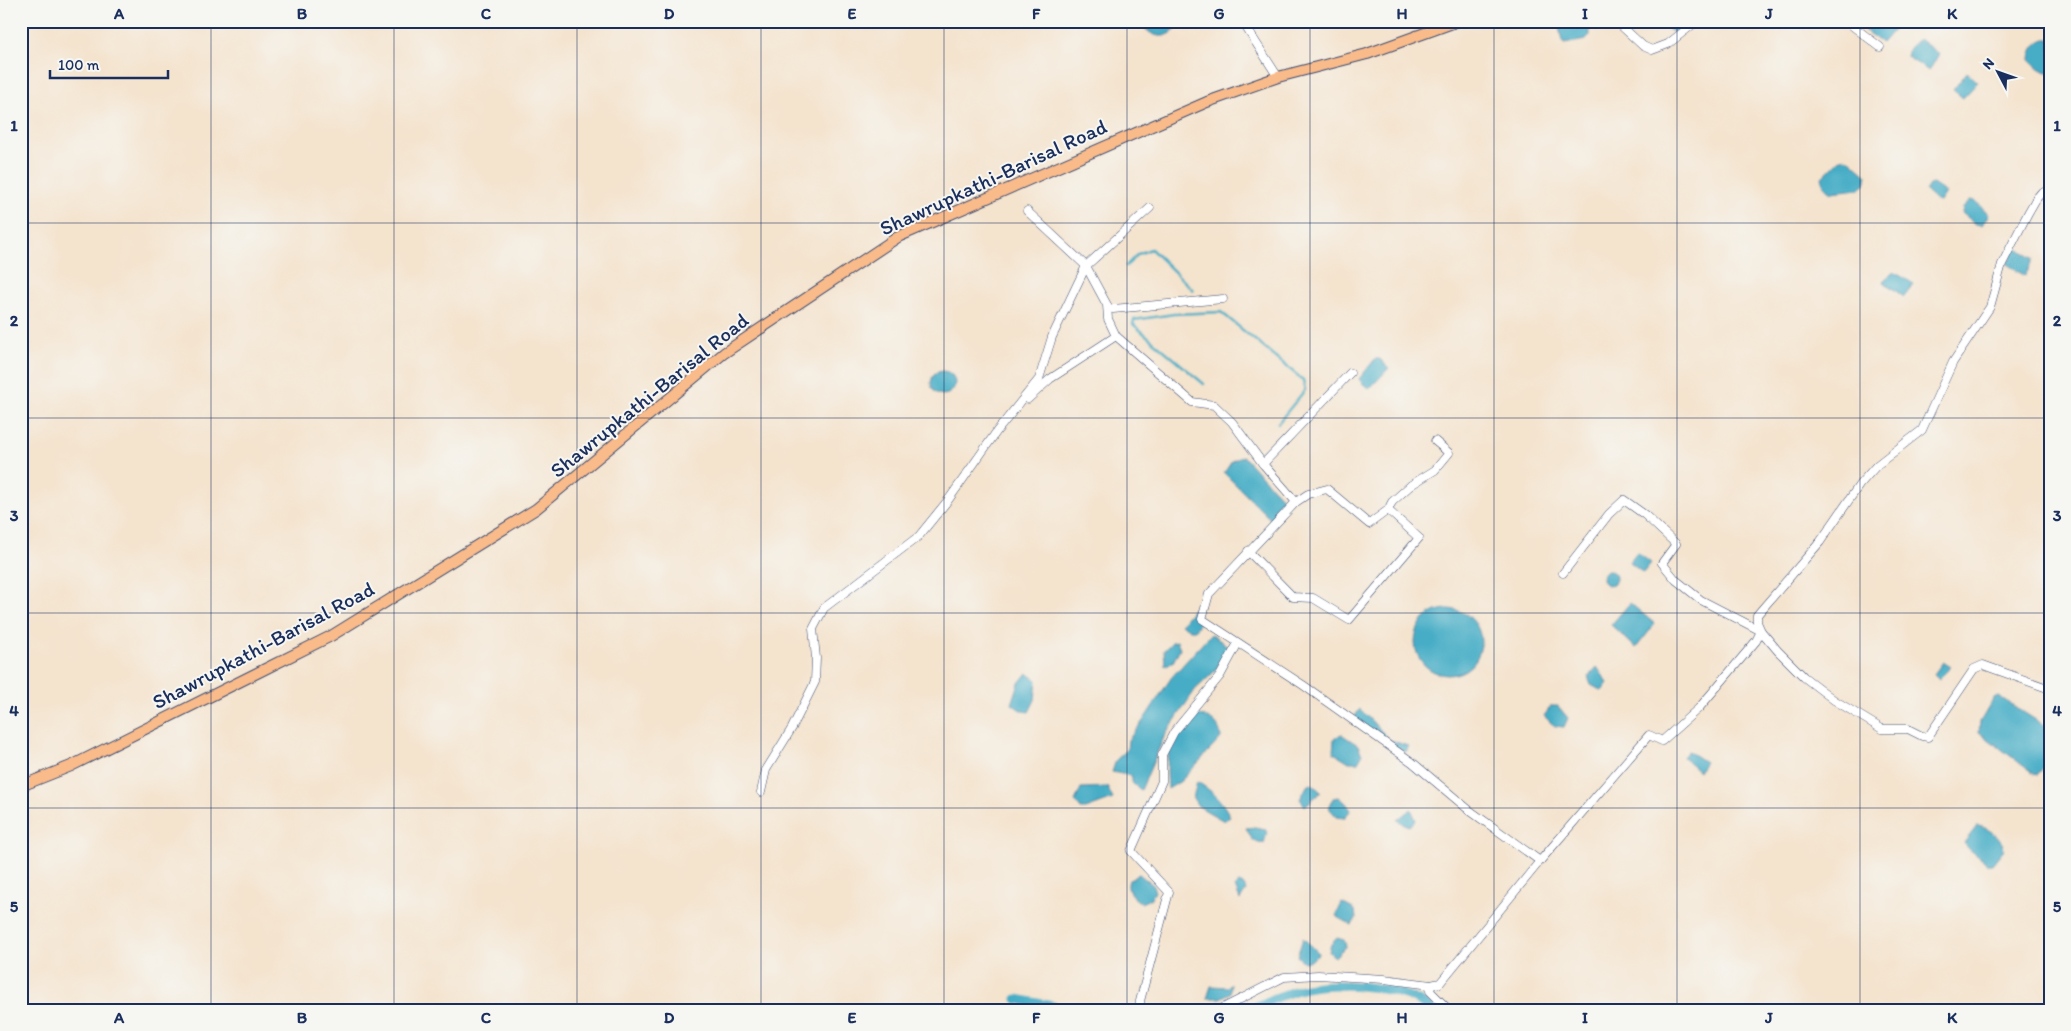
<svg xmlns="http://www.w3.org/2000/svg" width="2071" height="1031" viewBox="0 0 2071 1031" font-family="Itim,sans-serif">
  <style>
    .water { fill: #46adc6; stroke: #306e92 }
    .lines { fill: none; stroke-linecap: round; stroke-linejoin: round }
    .stream { stroke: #46adc6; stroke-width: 2.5 }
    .canal { stroke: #46adc6; stroke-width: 9 }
    .minor-casing { stroke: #3c4a6f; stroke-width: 9 }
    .major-casing { stroke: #3c4a6f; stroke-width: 12 }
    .minor { stroke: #fff; stroke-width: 8 }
    .major { stroke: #fabb8b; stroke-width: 10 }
    .grid { fill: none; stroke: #1b2f5e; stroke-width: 1; stroke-opacity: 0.55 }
    .labels { text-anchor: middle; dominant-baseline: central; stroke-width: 4; stroke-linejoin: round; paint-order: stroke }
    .street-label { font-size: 21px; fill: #1b2f5e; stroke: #f6f6f2 }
    .neatline { fill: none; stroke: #1b2f5e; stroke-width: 2 }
    .grid-label { font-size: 16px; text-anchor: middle; font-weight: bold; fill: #1b2f5e }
  </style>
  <rect width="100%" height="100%" fill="#f6f6f2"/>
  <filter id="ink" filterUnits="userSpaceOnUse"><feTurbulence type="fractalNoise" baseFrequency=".02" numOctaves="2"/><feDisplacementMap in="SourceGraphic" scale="10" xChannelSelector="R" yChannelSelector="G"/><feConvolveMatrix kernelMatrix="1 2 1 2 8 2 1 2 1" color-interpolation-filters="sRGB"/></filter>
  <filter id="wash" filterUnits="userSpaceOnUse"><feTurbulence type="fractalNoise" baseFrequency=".0096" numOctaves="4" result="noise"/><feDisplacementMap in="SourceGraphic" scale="20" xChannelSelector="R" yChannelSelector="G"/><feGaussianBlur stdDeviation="1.12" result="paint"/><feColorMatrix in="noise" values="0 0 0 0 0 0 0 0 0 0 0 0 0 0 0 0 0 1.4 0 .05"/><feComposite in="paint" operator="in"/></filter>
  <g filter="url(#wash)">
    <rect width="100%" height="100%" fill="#f4e3cd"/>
    <!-- water -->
    <g class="water">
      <path d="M1139 21H1180L1181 24C1167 42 1151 39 1139 21Z"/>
      <path d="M1558 21H1589L1590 35 1586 40 1564 44 1562 42Z"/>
      <path d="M1655 21H1691L1676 34Z"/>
      <path d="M1867 21H1889L1895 28 1882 43 1864 30 1863 26Z"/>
      <path d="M1919 39 1939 54 1929 71 1907 57 1909 48Z"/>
      <path d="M2045 39H2050V74L2036 66 2030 60C2030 50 2036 42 2045 39Z"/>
      <path d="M1967 72 1978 82 1963 98 1953 90Z"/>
      <path d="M1844 158 1849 159 1867 175 1865 185 1859 189 1832 192 1824 186 1822 177 1839 160Z"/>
      <path d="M1933 184 1946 193 1940 202 1936 201 1925 191 1929 185Z"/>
      <path d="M1970 200 1975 201 1989 214 1982 225 1976 224 1962 213 1963 207Z"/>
      <path d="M2015 247 2034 259 2025 276 2007 264Z"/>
      <path d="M1894 272 1914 284 1904 297 1884 282 1885 279Z"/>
      <path d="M1375 359H1380L1389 368 1370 388 1363 384 1359 379Z"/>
      <circle cx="943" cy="383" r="12"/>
      <path d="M1243 456 1285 501 1272 521 1224 473 1232 461Z"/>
      <path d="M1637 552 1651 563 1643 573 1629 562Z"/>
      <circle cx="1609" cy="578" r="7"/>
      <path d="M1630 603 1655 624 1636 648 1611 625Z"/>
      <path d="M1195 607 1200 622 1195 630H1190L1181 624Z"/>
      <circle cx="1448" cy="642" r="33"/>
      <path d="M1211 634 1229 647 1216 670 1195 690 1164 737 1141 790 1132 783V776L1112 772 1116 760 1127 750 1128 740 1143 721 1171 678Z"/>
      <path d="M1177 641 1180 648 1173 662 1165 666 1164 650 1172 642Z"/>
      <path d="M1943 662 1951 667 1939 679 1934 674Z"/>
      <path d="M1597 667 1608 683 1602 691 1591 685 1588 677Z"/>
      <path d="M1027 673 1037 680 1035 700 1029 712 1022 711 1012 704 1019 683Z"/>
      <path d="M1998 696 2050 729V759L2038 774H2034L1979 732 1980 722 1994 698Z"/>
      <path d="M1551 706H1558L1568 718 1564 727 1554 726 1544 716Z"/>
      <path d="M1360 709 1390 740 1408 746 1406 752 1398 749 1360 722 1355 716Z"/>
      <path d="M1194 713C1208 718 1220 721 1221 738L1181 781 1168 789C1165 748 1169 745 1194 713Z"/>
      <path d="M1341 734 1358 745 1362 755 1358 762H1349L1333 752 1334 739Z"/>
      <path d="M1688 751 1705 762 1699 771 1683 757Z"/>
      <path d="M1197 782C1212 790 1222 801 1230 816L1224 821 1198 806 1193 798Z"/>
      <path d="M1312 784 1321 792 1305 806 1300 799 1307 786Z"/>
      <path d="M1107 787 1113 799 1086 809H1081L1075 801 1081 788Z"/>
      <path d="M1339 797 1346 803 1351 810 1344 818 1337 817 1329 808 1333 798Z"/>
      <path d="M1411 809 1416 820 1409 826 1397 820Z"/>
      <path d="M1977 826C1987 826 2003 839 2004 849L1992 864H1988L1969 849 1964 843Z"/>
      <path d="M1255 827 1265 829 1267 833 1264 843 1253 841 1246 828Z"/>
      <path d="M1139 874 1153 885 1155 892 1150 899 1141 903C1133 897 1125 891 1129 880Z"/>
      <path d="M1238 883 1244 885 1246 890 1240 900 1235 887Z"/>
      <path d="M1342 903 1355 910 1356 919 1352 925 1336 916Z"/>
      <path d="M1303 938 1319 953 1311 961 1304 962 1297 956Z"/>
      <path d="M1337 938 1344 940 1346 946 1335 957 1329 952 1331 944Z"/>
      <path d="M1231 984 1230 993 1220 998H1207L1211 986 1228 987Z"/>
    </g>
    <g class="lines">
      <!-- stream -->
      <g class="stream">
        <path d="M1126 266 1138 254 1151 249 1193 290"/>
        <path d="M1204 384 1133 324 1134 320 1174 314 1221 312 1303 380 1305 390 1278 423"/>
      </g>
      <!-- canal -->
      <g class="canal">
        <path d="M1017 999 1073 1010"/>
        <path d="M1248 1010C1267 1002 1286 992 1306 988 1339 981 1406 986 1431 1010"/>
      </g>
    </g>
  </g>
  <g filter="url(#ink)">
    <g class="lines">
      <defs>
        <g id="minor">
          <path d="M1242 21 1278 77"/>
          <path d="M1616 21 1643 46 1652 50 1668 44 1697 21"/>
          <path d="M1846 21 1880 47"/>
          <path d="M1150 208 1086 266 1107 305 1108 319 1116 336 1192 402 1214 405 1232 422 1263 464 1296 502 1209 594 1202 619 1303 685 1412 762 1469 810 1540 861"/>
          <path d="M1113 309 1223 299"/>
          <path d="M1028 399 1050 379 1116 336"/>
          <path d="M1263 464 1350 373"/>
          <path d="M1296 502 1308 494 1327 489 1369 524 1388 510 1392 502 1411 485 1435 470 1449 453 1435 441"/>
          <path d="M1248 551 1293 597 1313 598 1349 620 1419 538 1388 510"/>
          <path d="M1563 573 1609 514 1624 500 1645 515 1676 544 1662 563 1676 580 1701 600 1761 631 1778 651 1804 677 1834 700 1882 729H1908L1922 736 1928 737 1974 669 1983 665 2050 689"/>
          <path d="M761 792 766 770 792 728 815 682 816 658 813 629 824 608 919 536 949 499 997 431 1039 379 1052 337 1086 266 1027 211"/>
          <path d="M1431 985 1430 991 1449 1010"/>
          <path d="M1140 1008 1153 1010"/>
          <path d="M1140 1010V1001L1169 892 1131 851 1162 781V755L1174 732 1220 676 1238 643"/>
          <path d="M1219 1010 1284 977 1318 975 1384 979 1431 985 1440 983 1540 861 1649 735 1662 741 1699 708 1756 641 1761 631 1757 622V615L1820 542 1860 484 1877 465 1922 430 1953 362 1990 307 2002 264 2028 213 2036 199 2041 193 2047 191 2050 194"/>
        </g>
        <path id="major" d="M21 786 71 766 331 636 536 509 724 353 898 237 1207 102 1278 77 1367 54 1458 21"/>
      </defs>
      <!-- minor casing -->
      <use href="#minor" class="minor-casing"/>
      <!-- major casing -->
      <use href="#major" class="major-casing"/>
      <!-- minor -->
      <use href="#minor" class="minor"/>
      <!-- major -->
      <use href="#major" class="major"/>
    </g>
  </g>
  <!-- grid -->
  <path class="grid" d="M211 21V1010M394 21V1010M577 21V1010M761 21V1010M944 21V1010M1127 21V1010M1310 21V1010M1494 21V1010M1677 21V1010M1860 21V1010M21 223H2050M21 418H2050M21 613H2050M21 808H2050"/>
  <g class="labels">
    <!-- street labels -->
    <g class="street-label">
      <text transform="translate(993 177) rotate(-25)">Shawrupkathi-Barisal Road</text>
      <text transform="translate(649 395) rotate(-39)">Shawrupkathi-Barisal Road</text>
      <text transform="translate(263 645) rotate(-28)">Shawrupkathi-Barisal Road</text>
    </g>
  </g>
  <!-- margin -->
  <rect width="2071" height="1031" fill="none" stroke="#f6f6f2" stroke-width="55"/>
  <!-- north arrow -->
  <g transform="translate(1998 72) rotate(311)" stroke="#f6f6f2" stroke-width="4" paint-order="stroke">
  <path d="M0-4L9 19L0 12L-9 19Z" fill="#1b2f5e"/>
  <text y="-8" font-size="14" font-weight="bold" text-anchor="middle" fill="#1b2f5e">N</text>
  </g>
  <!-- scale -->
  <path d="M50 70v8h118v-8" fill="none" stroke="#1b2f5e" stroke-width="2.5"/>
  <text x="58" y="70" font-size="15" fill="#1b2f5e" stroke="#f6f6f2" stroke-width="4" paint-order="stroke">100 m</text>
  <rect x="28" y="28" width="2016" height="976" class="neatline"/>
  <g class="grid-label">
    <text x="119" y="19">A</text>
    <text x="302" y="19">B</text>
    <text x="486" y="19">C</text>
    <text x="669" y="19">D</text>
    <text x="852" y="19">E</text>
    <text x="1036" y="19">F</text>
    <text x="1219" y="19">G</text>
    <text x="1402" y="19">H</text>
    <text x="1585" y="19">I</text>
    <text x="1769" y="19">J</text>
    <text x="1952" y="19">K</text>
    <text x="14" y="131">1</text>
    <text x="2057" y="131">1</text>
    <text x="14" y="326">2</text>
    <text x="2057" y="326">2</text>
    <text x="14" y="521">3</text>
    <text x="2057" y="521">3</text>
    <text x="14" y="716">4</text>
    <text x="2057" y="716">4</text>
    <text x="14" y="912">5</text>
    <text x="2057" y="912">5</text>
    <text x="119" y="1023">A</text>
    <text x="302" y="1023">B</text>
    <text x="486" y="1023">C</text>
    <text x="669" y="1023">D</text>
    <text x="852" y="1023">E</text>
    <text x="1036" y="1023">F</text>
    <text x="1219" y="1023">G</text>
    <text x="1402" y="1023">H</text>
    <text x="1585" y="1023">I</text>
    <text x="1769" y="1023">J</text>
    <text x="1952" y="1023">K</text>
  </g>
</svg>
